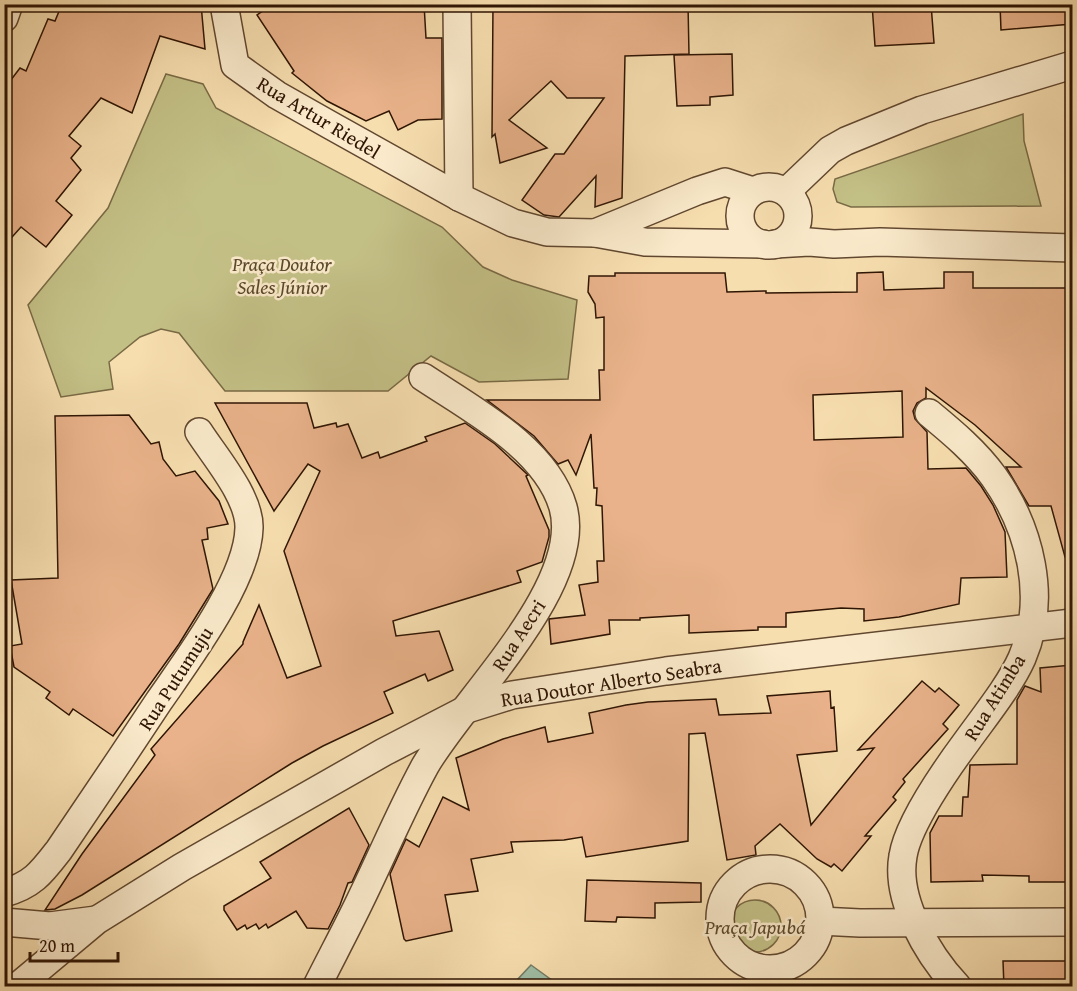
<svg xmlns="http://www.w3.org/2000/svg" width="1077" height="991" viewBox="0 0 1077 991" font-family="'Gentium Book Plus',serif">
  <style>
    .green { fill: #c3c086; stroke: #796a45; stroke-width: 1.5 }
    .water { fill: #9ebda5; stroke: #727a65; stroke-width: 1.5 }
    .building { fill: #e9b28a; stroke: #2f1504; stroke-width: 1.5; fill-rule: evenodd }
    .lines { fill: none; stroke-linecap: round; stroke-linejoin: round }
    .street-casing { stroke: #61472f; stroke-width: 30 }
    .street { stroke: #faeacb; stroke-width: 27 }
    .labels { text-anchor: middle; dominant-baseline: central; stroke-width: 5; stroke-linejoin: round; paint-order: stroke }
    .street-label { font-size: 20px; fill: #2f1504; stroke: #faeacb }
    .park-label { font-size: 20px; font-style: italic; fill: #5b482b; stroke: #faeacb }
  </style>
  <rect width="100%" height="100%" fill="#f7deaf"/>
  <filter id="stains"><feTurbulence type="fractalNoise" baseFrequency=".00333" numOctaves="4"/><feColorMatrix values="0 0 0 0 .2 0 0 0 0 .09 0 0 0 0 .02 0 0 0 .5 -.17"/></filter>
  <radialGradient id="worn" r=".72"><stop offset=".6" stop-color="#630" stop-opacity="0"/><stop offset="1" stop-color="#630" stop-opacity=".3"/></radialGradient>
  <!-- green -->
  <g class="green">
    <path d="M166 74 203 84 216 108 442 227 483 267 512 280 577 300 568 379 479 382 431 356 388 391H225L179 333 161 329 140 337 109 362 113 389 61 397 28 305 108 208Z"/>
    <path d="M1023 114 1024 141 1041 206 851 207 837 202 833 189 835 179Z"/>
    <circle cx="755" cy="926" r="26"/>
  </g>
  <!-- water -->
  <path class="water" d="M531 965 560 986H524L517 980Z"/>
  <!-- building -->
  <g class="building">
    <path d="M62 4H201L205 49 160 36 132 113 101 98 69 136 81 146 71 158 81 170 56 201 72 215 46 247 21 227 4 246V89L20 68 26 71 48 19 55 21Z"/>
    <path d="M273 4H424L426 38H442V119L418 120 398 130 389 111 366 121 327 101 292 73 294 71 257 15Z"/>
    <path d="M493 4H688L689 54 625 56 622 198 595 207 596 176 559 217 544 215 522 200 555 154H564L604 98H567L551 81 509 120 547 148 500 163 495 134 492 137Z"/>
    <path d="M872 4H931L934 43 875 46Z"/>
    <path d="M1000 4H1072V24L1001 30Z"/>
    <path d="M732 54 733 95 710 97V105L677 106 674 55Z"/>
    <path d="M883 272 884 290 944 288V272H973V288H1072V556L1065 557 1051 506H1029L1006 467H1021L975 425 926 388V398L917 403 913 411 915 419 927 432 928 469 966 468 981 486 993 505 1005 532 1007 577 961 578 959 604 899 617 864 621V609L841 608 786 613V627H758V630L689 633V615L640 618V620H609L610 634 551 644 549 619 585 615 579 585 598 582 597 561H604L602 506 596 505 597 488H594L591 434 576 475 568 460 558 464 534 436 487 400H600L599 370H604V317L596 318 595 304 588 292 589 276H615V273H725L727 292 766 291V293L857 292V273ZM902 391 903 437 814 440 813 395Z"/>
    <path d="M215 403H307L314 428 336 423 337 427 348 424 362 458 378 452 380 458 427 441 425 437 465 423 495 444 528 475 526 476 549 530V537L542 562 517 571 521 582 393 621 396 636 439 631 453 670 428 681 425 674 384 692 393 713 323 746 292 763 82 895 55 909 45 910 82 854 155 755 151 749 243 644V642L259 605 287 678 321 666 284 551 320 471 308 464 274 511Z"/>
    <path d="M129 415 151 444 159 442 163 459 176 476 195 471 219 501 228 524 207 528 208 539 202 540 213 589 179 644 113 736 73 709 69 715 46 698 50 692 14 667 10 646 22 644 11 580 58 578 55 416Z"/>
    <path d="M1072 665V779H1070L1071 882H1029V876L982 875 983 881 931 882 930 833 939 816H962L963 797H968L970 765 1017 764V700L1025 686 1041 692 1040 668Z"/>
    <path d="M922 681 935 692 939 688 959 705 943 724 948 729 903 779 905 782 893 797 896 800 865 836H871L842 871 834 864 831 867 817 859 780 824 755 846 756 855 727 860 705 733 689 734 688 841 586 857 582 837 564 840 511 842 513 852 471 859 478 891 445 895 452 931 406 941 404 939 390 874 406 839 419 847 443 797 469 810 456 758 503 739 545 727 548 742 593 733 589 713 626 705 648 702 716 699 719 715 771 713 767 696 830 691 831 708 834 707 837 751 797 755 811 825 874 748 858 750Z"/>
    <path d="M349 808 369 845 352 882 348 883 340 905 328 929 307 928 296 911 268 928 266 924 259 929 256 924 247 929 245 925 237 930 224 910V906L271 878 260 862Z"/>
    <path d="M587 880 701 883V902L655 903V918L617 917 616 922 585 921Z"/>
    <path d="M1003 961H1072V987H1004Z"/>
  </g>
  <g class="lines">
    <defs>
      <g id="street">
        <path d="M224 4 235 65 277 95 330 125 459 197 513 223 547 232 595 233 645 242 763 244"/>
        <path d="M457 4 459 197"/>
        <path d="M4 18 9 4"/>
        <circle cx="769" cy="216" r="29"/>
        <path d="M786 192 830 150 846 141 922 110 1072 65"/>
        <path d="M595 233 697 191 725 182 753 191"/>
        <path d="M775 244 809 242 834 244 880 242 1072 248"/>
        <path d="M929 413C952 432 976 452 994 477 1030 528 1048 598 1022 658 1010 685 985 716 967 741 947 768 908 824 903 856 895 900 928 955 957 986"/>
        <circle cx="770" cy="919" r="50"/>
        <path d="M4 893C33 885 42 872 59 850 93 800 126 751 159 701 188 659 248 579 249 528 250 497 215 457 199 432"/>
        <path d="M820 921 860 923 1072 922"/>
        <path d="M4 922 50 926 96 920"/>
        <path d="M18 986 97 920 182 867 384 752 467 709 512 695 666 671 1072 623"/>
        <path d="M317 986C331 958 346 930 360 901 382 856 401 810 425 766 462 701 585 586 563 507 546 448 471 409 423 377"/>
      </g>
    </defs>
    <!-- street casing -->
    <use href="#street" class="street-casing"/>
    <!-- street -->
    <use href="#street" class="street"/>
  </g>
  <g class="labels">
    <!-- street labels -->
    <g class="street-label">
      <text transform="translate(319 117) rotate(31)">Rua Artur Riedel</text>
      <text transform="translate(518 635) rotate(-57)">Rua Aecri</text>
      <text transform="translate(175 678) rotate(-57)">Rua Putumuju</text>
      <text transform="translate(611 682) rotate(-9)">Rua Doutor Alberto Seabra</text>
      <text transform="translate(994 697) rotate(-58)">Rua Atimba</text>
    </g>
    <!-- park labels -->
    <g class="park-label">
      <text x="282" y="263">Praça Doutor<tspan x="282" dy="23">Sales Júnior</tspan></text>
      <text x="755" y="926">Praça Japubá</text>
    </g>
  </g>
  <!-- margin -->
  <rect width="1077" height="991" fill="none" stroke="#f7deaf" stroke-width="24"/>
  <rect x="6" y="6" width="1065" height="979" fill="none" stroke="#2f1504" stroke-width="3"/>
  <rect x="12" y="12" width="1053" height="967" fill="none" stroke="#2f1504" stroke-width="1.5"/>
  <!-- scale -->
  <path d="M30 952v9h88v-9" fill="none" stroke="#2f1504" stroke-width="3"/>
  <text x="39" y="952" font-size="18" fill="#2f1504" stroke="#faeacb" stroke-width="4.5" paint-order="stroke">20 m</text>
  <rect width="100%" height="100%" filter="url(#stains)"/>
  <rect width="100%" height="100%" fill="url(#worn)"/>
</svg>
